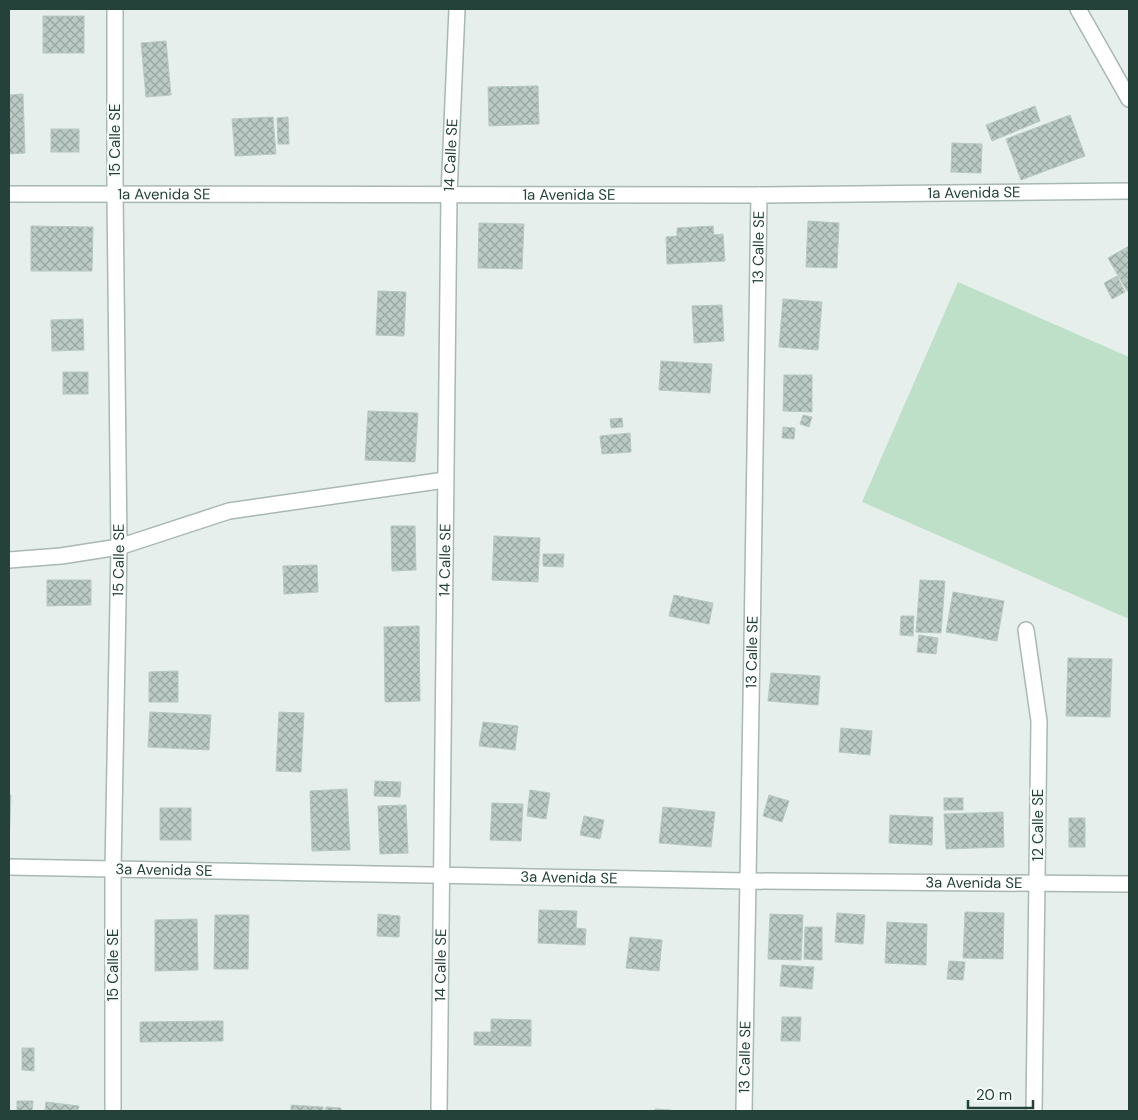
<svg xmlns="http://www.w3.org/2000/svg" width="1138" height="1120" viewBox="0 0 1138 1120" font-family="'DM Sans',sans-serif">
  <style>
    .park { fill: #bfe0c8 }
    .building { fill: url(#building-cross-hatch); stroke: #b8c9c2 }
    .lines { fill: none; stroke-linecap: round; stroke-linejoin: round }
    .minor-casing { stroke: #a8b8b2; stroke-width: 18 }
    .minor { stroke: #fff; stroke-width: 15 }
    .labels { text-anchor: middle; dominant-baseline: central; stroke-width: 4.5; stroke-linejoin: round; paint-order: stroke }
    .street-label { font-size: 15px; fill: #24423a; stroke: #f7fbf9 }
  </style>
  <defs>
    <pattern id="building-cross-hatch" width="8" height="8" patternUnits="userSpaceOnUse" patternTransform="scale(1.25)"><rect width="8" height="8" fill="#bbcac4"/><path d="M0 0l8 8M0 8l8-8" fill="none" stroke="#98a6a0"/></pattern>
  </defs>
  <rect width="100%" height="100%" fill="#e6efeb"/>
  <!-- park -->
  <path class="park" d="M958 282 1129 357V619L862 502Z"/>
  <!-- building -->
  <g class="building">
    <rect x="43" y="16" width="41" height="37"/>
    <path d="M166 41 171 95 146 97 141 43Z"/>
    <path d="M538 86 539 124 489 126 488 87Z"/>
    <path d="M23 94 25 153 9 154V95Z"/>
    <path d="M1035 106 1040 121 992 141 986 125Z"/>
    <path d="M1070 115 1085 156 1021 180 1006 139Z"/>
    <path d="M273 117 276 154 235 156 232 119Z"/>
    <path d="M288 117 289 144H278L277 118Z"/>
    <rect x="51" y="129" width="28" height="23"/>
    <path d="M952 143 982 144 981 173 951 172Z"/>
    <path d="M808 221 839 223 837 268 806 267Z"/>
    <path d="M479 223 524 224 522 269 478 268Z"/>
    <path d="M31 226 93 227 92 271H31Z"/>
    <path d="M713 226 714 235 723 234 725 261 667 264 666 237 677 236V228Z"/>
    <path d="M1129 246V290L1127 291 1108 258Z"/>
    <path d="M1117 276 1125 292 1112 299 1104 283Z"/>
    <path d="M378 291 406 292 404 336 376 335Z"/>
    <path d="M783 299 822 302 818 350 779 347Z"/>
    <path d="M722 305 724 341 694 343 692 306Z"/>
    <path d="M83 319 84 350 52 351 51 320Z"/>
    <path d="M661 361 712 364 710 393 659 390Z"/>
    <rect x="63" y="372" width="25" height="22"/>
    <path d="M784 375H812V412L783 411Z"/>
    <path d="M368 411 418 413 415 462 365 460Z"/>
    <path d="M803 415 812 417 809 427 800 424Z"/>
    <path d="M622 418 623 427 611 428 610 419Z"/>
    <path d="M783 427 795 428 794 439 782 438Z"/>
    <path d="M630 433 631 452 602 454 600 436Z"/>
    <path d="M391 526H415L416 570 392 571Z"/>
    <path d="M494 536 540 538 538 582 492 580Z"/>
    <path d="M543 554H564L563 567 543 566Z"/>
    <path d="M317 565 318 592 284 594 283 566Z"/>
    <path d="M47 580H91V605L47 606Z"/>
    <path d="M920 580 945 581 941 633 916 632Z"/>
    <path d="M953 592 1004 601 997 641 946 632Z"/>
    <path d="M674 595 713 603 709 624 669 616Z"/>
    <path d="M901 616H914L913 636 900 635Z"/>
    <path d="M419 626 420 701 385 702 384 627Z"/>
    <path d="M919 635 938 638 936 654 917 652Z"/>
    <path d="M1068 658 1112 659 1110 717 1066 716Z"/>
    <path d="M178 671V702H149V672Z"/>
    <path d="M771 673 820 676 818 705 768 701Z"/>
    <path d="M150 712 211 715 209 750 148 747Z"/>
    <path d="M279 712 304 713 301 772 276 771Z"/>
    <path d="M483 722 518 726 515 750 479 746Z"/>
    <path d="M841 728 872 731 870 755 839 752Z"/>
    <path d="M375 781 401 782 400 797 374 796Z"/>
    <path d="M347 789 350 850 312 851 310 791Z"/>
    <path d="M530 790 550 793 546 819 527 816Z"/>
    <path d="M9 795H11L9 845Z"/>
    <path d="M769 795 789 801 782 822 763 816Z"/>
    <rect x="944" y="798" width="19" height="12"/>
    <path d="M492 803 523 804 521 841 490 840Z"/>
    <path d="M406 805 408 853 380 854 378 806Z"/>
    <path d="M663 807 715 812 711 847 659 843Z"/>
    <rect x="160" y="808" width="31" height="32"/>
    <path d="M1003 812 1004 847 946 849 944 814Z"/>
    <path d="M890 815 933 817 932 845 889 843Z"/>
    <path d="M584 816 604 820 600 839 580 835Z"/>
    <rect x="1069" y="818" width="16" height="29"/>
    <path d="M539 910 577 911 576 928 586 929 585 945 538 943Z"/>
    <path d="M965 912 1004 913 1003 959 963 958Z"/>
    <path d="M837 913 865 915 863 944 835 942Z"/>
    <path d="M378 914 400 916 399 937 377 936Z"/>
    <path d="M770 914 803 915 801 960 768 959Z"/>
    <path d="M215 915H249L248 969H214Z"/>
    <path d="M197 919 198 970 155 971V920Z"/>
    <path d="M887 922 927 924 926 965 885 963Z"/>
    <path d="M805 927H822V960L804 959Z"/>
    <path d="M630 937 662 940 659 971 626 968Z"/>
    <path d="M949 961 965 962 963 980 947 979Z"/>
    <path d="M782 965 814 967 812 989 780 986Z"/>
    <path d="M782 1017H801L800 1041H781Z"/>
    <path d="M491 1019 531 1020V1046L474 1045V1032H491Z"/>
    <path d="M223 1021V1041L140 1042V1022Z"/>
    <path d="M22 1048H34V1071L22 1070Z"/>
    <path d="M17 1101H33L32 1111H17Z"/>
    <path d="M46 1102 79 1106 78 1111H45Z"/>
    <path d="M291 1105 323 1107V1111H291Z"/>
    <path d="M326 1107 341 1108V1111H325Z"/>
    <path d="M655 1109 671 1110V1111H655Z"/>
  </g>
  <g class="lines">
    <defs>
      <g id="minor">
        <path d="M1078 9 1129 99"/>
        <path id="s1" d="M9 194 759 195 1129 191"/>
        <path d="M9 560 61 556 119 547 229 511 445 480"/>
        <path d="M1026 630 1039 721 1034 1111"/>
        <path id="s2" d="M9 867 747 881 1129 884"/>
        <path id="s3" d="M113 1111V869L119 547 115 194V9"/>
        <path id="s4" d="M439 1111 449 194 457 9"/>
        <path id="s5" d="M744 1111C748 806 756 500 759 195"/>
      </g>
    </defs>
    <!-- minor casing -->
    <use href="#minor" class="minor-casing"/>
    <!-- minor -->
    <use href="#minor" class="minor"/>
  </g>
  <g class="labels">
    <!-- street labels -->
    <g class="street-label">
      <text transform="translate(115 140) rotate(-90)">15 Calle SE</text>
      <text stroke="none"><textPath href="#s4" startOffset="956">14 Calle SE</textPath></text>
      <text stroke="none"><textPath href="#s1" startOffset="965">1a Avenida SE</textPath></text>
      <text stroke="none"><textPath href="#s1" startOffset="155">1a Avenida SE</textPath></text>
      <text stroke="none"><textPath href="#s1" startOffset="560">1a Avenida SE</textPath></text>
      <text stroke="none"><textPath href="#s5" startOffset="864">13 Calle SE</textPath></text>
      <text stroke="none"><textPath href="#s3" startOffset="551">15 Calle SE</textPath></text>
      <text stroke="none"><textPath href="#s4" startOffset="551">14 Calle SE</textPath></text>
      <text stroke="none"><textPath href="#s5" startOffset="459">13 Calle SE</textPath></text>
      <text transform="translate(1038 825) rotate(-90)">12 Calle SE</text>
      <text stroke="none"><textPath href="#s2" startOffset="155">3a Avenida SE</textPath></text>
      <text stroke="none"><textPath href="#s2" startOffset="560">3a Avenida SE</textPath></text>
      <text stroke="none"><textPath href="#s2" startOffset="965">3a Avenida SE</textPath></text>
      <text transform="translate(113 965) rotate(-90)">15 Calle SE</text>
      <text stroke="none"><textPath href="#s4" startOffset="146">14 Calle SE</textPath></text>
      <text stroke="none"><textPath href="#s5" startOffset="54">13 Calle SE</textPath></text>
    </g>
  </g>
  <!-- border -->
  <rect width="1138" height="1120" fill="none" stroke="#24423a" stroke-width="20"/>
  <!-- scale -->
  <path d="M968 1100v8h65v-8" fill="none" stroke="#24423a" stroke-width="2.5"/>
  <text x="976" y="1100" font-size="15" fill="#24423a" stroke="#f7fbf9" stroke-width="4" paint-order="stroke">20 m</text>
</svg>
